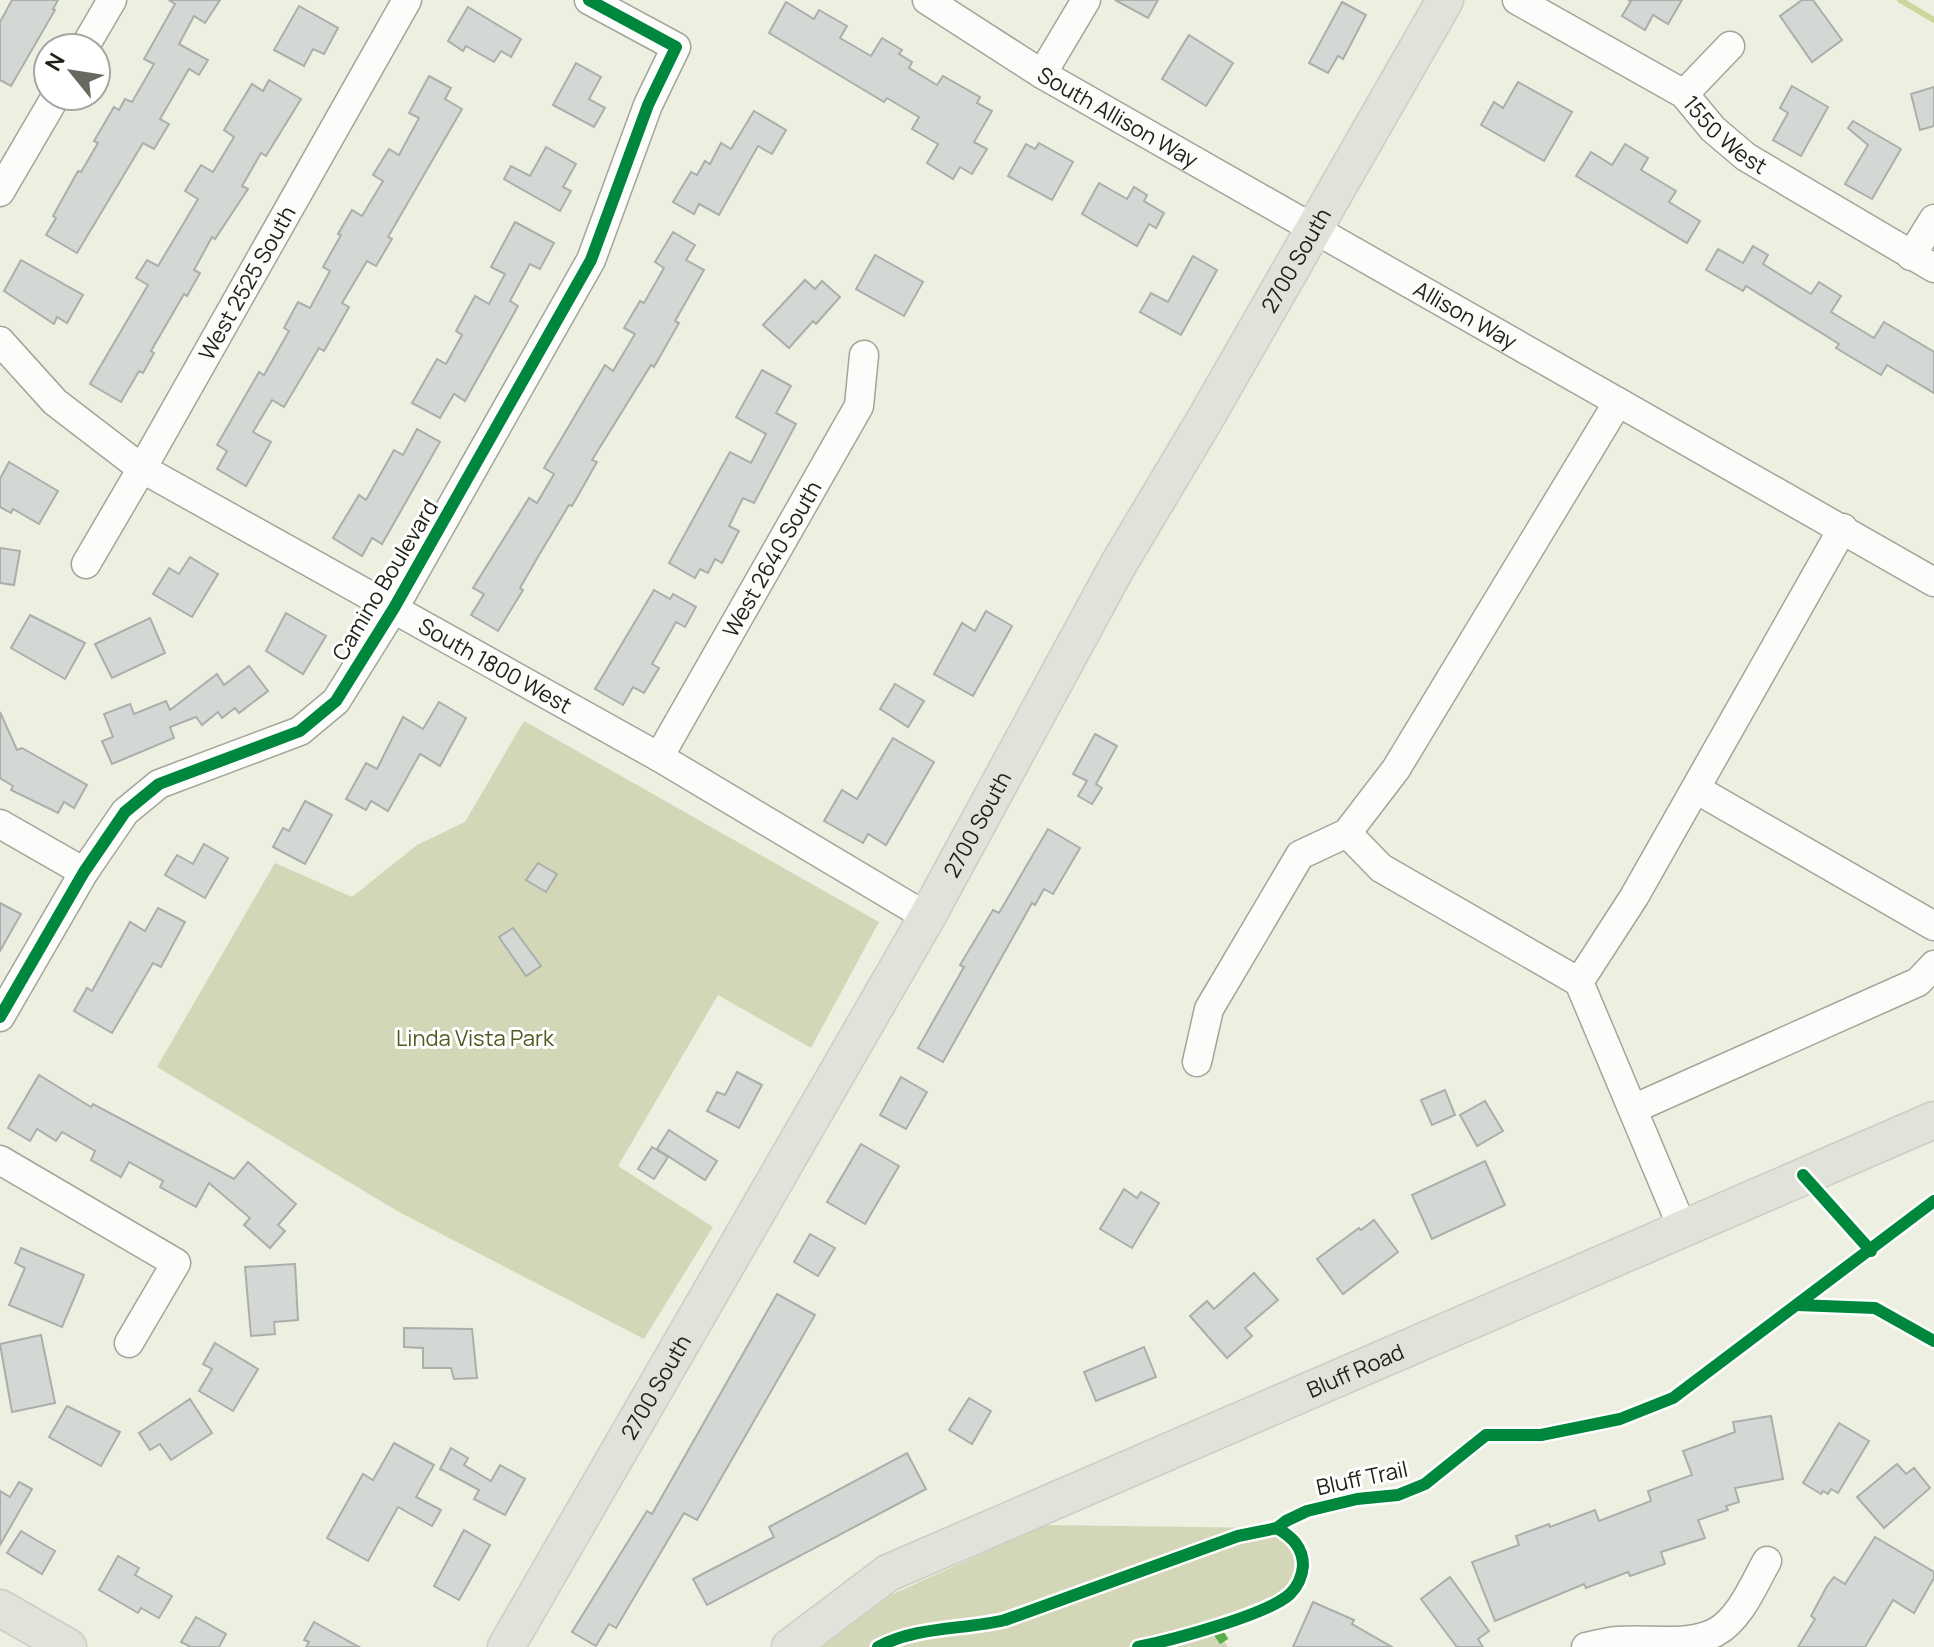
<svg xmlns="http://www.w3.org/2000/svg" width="1934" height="1647" viewBox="0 0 1934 1647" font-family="Manrope,sans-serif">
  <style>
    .green { fill: #d3d7b7 }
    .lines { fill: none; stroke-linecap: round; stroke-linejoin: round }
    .stream { stroke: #cfd59c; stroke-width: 6 }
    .building { fill: #d3d8d5; stroke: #aaafac; stroke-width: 2 }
    .minor-casing { stroke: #a3a59a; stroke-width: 31 }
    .major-casing { stroke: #cccdc6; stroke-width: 39 }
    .minor { stroke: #fcfdfa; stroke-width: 28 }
    .major { stroke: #e1e2d9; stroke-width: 36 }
    .quiet { stroke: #55b145; stroke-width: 10; stroke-dasharray: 20 10; stroke-linecap: butt }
    .cycleway-casing { stroke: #fff; stroke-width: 17 }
    .cycleway { stroke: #00873e; stroke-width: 12 }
    .labels { text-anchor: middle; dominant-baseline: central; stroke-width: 6; stroke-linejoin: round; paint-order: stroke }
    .street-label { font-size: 22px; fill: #1f2017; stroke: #fff }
    .park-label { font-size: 22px; fill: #535820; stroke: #fff }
  </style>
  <rect width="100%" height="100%" fill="#edefe1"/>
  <!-- green -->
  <g class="green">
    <path d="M524 721 879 922 811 1048 718 995 618 1166 713 1227 644 1339 399 1212 157 1067 275 863 352 897 417 845 465 822Z"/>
    <path d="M1045 1525 1277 1528C1290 1535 1301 1544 1303 1561 1307 1605 1245 1616 1214 1625L1228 1647H819L891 1595Z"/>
  </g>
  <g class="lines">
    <!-- stream -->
    <path class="stream" d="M1900 0 1934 20"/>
  </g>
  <!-- building -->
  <g class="building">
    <path d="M12 0H58L53 9 55 10 11 86 0 80V22Z"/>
    <path d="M169 0H220L205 23 194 16 179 44 208 60 199 75 189 69 160 119 169 124 154 149 143 143 77 253 46 235 56 218 53 216 78 171 81 172 98 143 94 141 114 107 119 110 125 99 132 102 154 64 144 59 175 4Z"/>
    <path d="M1115 0H1158L1148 18Z"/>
    <path d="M1628 0H1682L1668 24 1653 15 1645 30 1622 16 1631 1Z"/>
    <path d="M1802 0H1813L1842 40 1812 62 1780 16Z"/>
    <path d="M786 2 814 19 819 10 847 26 840 38 871 56 882 38 902 50 899 54 912 62 909 68 937 85 943 76 980 97 977 103 992 111 974 142 987 149 972 174 960 167 953 179 927 163 938 144 912 129 919 117 887 98 884 102 769 33Z"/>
    <path d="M1342 2 1366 15 1343 59 1338 56 1328 73 1309 63Z"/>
    <path d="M299 6 338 28 324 54 313 49 304 66 274 50Z"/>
    <path d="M468 7 521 39 511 57 501 51 494 62 466 46 463 51 448 41Z"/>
    <path d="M1189 35 1233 63 1206 106 1162 79Z"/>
    <path d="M576 63 601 77 589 99 605 108 594 127 553 105Z"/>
    <path d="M429 76 451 88 445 99 462 109 388 237 392 239 376 266 367 261 342 303 349 307 324 351 319 348 284 407 272 400 253 432 271 442 246 486 217 469 227 451 217 445 259 372 264 375 289 331 284 328 298 302 310 308 330 271 323 267 341 235 338 234 352 210 362 216 383 181 373 175 389 149 399 155 419 118 409 113Z"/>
    <path d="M269 80 301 99 266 156 261 153 242 186 248 189 215 239 212 237 194 270 200 273 187 296 184 294 151 351 154 353 143 373 139 371 121 402 90 384 148 285 136 278 147 260 158 266 185 221 198 199 185 191 201 165 213 172 234 137 224 130 252 84 263 91Z"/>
    <path d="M1518 82 1572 112 1544 161 1481 125 1494 102 1503 108Z"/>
    <path d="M1792 86 1828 107 1801 156 1773 140 1788 113 1780 108Z"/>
    <path d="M1934 87V126L1920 130 1911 94Z"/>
    <path d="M754 111 786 130 772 154 758 146 719 215 699 204 694 214 673 202 691 172 697 175 705 161 710 164 721 143 731 149Z"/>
    <path d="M1853 121 1901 149 1872 199 1845 184 1868 145 1848 128Z"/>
    <path d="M1039 143 1073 162 1052 200 1008 176 1026 144 1035 149Z"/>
    <path d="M1625 144 1648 158 1641 170 1676 191 1669 202 1700 221 1687 243 1576 176 1591 152 1612 165Z"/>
    <path d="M546 147 576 164 563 187 571 191 560 211 504 179 511 166 530 176Z"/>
    <path d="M1099 183 1127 199 1134 187 1147 195 1144 201 1164 213 1156 228 1149 224 1137 246 1082 214Z"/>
    <path d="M515 222 554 243 540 269 530 264 510 301 518 306 465 401 454 394 440 418 412 403 437 359 446 364 462 335 456 331 475 296 489 304 505 274 491 267Z"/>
    <path d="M673 232 695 245 686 260 704 270 675 321 679 323 654 367 651 365 592 460 597 462 572 506 569 505 539 555 520 588 523 590 498 631 471 615 484 594 473 588 529 498 537 503 554 474 544 468 605 365 613 371 635 334 624 328 640 301 644 303 664 268 655 262Z"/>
    <path d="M1753 246 1768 255 1763 264 1811 294 1819 282 1841 296 1831 312 1874 338 1884 322 1934 352V393L1887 365 1881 375 1836 348 1839 344 1746 286 1743 291 1706 270 1718 249 1743 263Z"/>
    <path d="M875 255 923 282 904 316 856 289Z"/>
    <path d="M1193 256 1217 270 1181 335 1140 312 1151 293 1168 302Z"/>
    <path d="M21 260 83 295 67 323 57 317 54 324 4 291Z"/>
    <path d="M805 280 815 289 822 281 840 297 816 324 813 321 789 348 763 325Z"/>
    <path d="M762 370 791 386 776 413 796 424 754 503 743 498 729 526 739 531 722 563 715 559 708 573 700 569 695 578 669 563 730 452 751 463 766 434 736 417Z"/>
    <path d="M417 429 440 442 382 544 372 538 362 556 333 538 359 495 366 500 394 450 403 455Z"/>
    <path d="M9 462 58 491 39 524 13 509 11 513 0 507V479Z"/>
    <path d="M0 548 20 551 14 585 0 583Z"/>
    <path d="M190 557 218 574 192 617 153 594 169 568 179 574Z"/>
    <path d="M654 590 670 599 673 594 696 607 685 627 676 622 652 664 659 668 644 693 633 687 623 705 595 689Z"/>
    <path d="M986 611 1012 626 973 696 934 674 962 623 975 631Z"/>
    <path d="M286 613 326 636 303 674 266 651Z"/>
    <path d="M30 615 85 643 65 679 11 648Z"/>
    <path d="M150 618 165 653 112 678 95 644Z"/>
    <path d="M249 666 268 691 239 713 235 708 222 718 218 712 202 725 196 717 170 727 174 738 112 764 102 741 113 737 104 714 130 704 134 714 166 701 170 710 217 674 224 685Z"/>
    <path d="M895 684 924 701 908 727 880 709Z"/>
    <path d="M439 702 466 718 440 766 420 754 388 811 371 801 366 810 346 799 366 763 377 769 403 717 423 729Z"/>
    <path d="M0 712 17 750 22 748 87 785 74 808 64 802 58 813 11 790 13 786 0 778Z"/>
    <path d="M1095 734 1117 746 1096 784 1102 788 1092 804 1078 796 1087 781 1073 774Z"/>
    <path d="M893 738 934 762 886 845 868 834 863 843 824 821 842 790 857 799Z"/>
    <path d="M305 801 332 815 305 864 273 847 283 828 289 831Z"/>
    <path d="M1048 829 1080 848 1053 894 1044 889 1035 905 1032 903 943 1062 918 1048 964 967 960 965 993 910 999 913Z"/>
    <path d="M204 844 228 858 205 898 165 875 177 855 193 864Z"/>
    <path d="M538 863 557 874 546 892 526 880Z"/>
    <path d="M0 903 21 914 0 951Z"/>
    <path d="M158 908 185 922 161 967 153 963 112 1033 74 1011 87 988 92 991 130 922 145 931Z"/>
    <path d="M513 928 541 966 526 976 499 937Z"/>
    <path d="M737 1072 762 1085 739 1128 707 1111 717 1092 725 1095Z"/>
    <path d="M39 1075 91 1107 93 1104 234 1179 248 1162 296 1204 278 1225 285 1231 270 1248 244 1225 250 1218 209 1183 196 1207 160 1187 163 1181 129 1162 121 1177 91 1160 95 1151 62 1132 56 1141 37 1129 30 1141 8 1128Z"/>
    <path d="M901 1077 927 1092 906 1129 880 1115Z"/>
    <path d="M1445 1090 1455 1115 1432 1125 1421 1100Z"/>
    <path d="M1485 1101 1503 1131 1477 1146 1460 1115Z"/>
    <path d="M669 1130 717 1161 705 1180 657 1149Z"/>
    <path d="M861 1144 899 1166 865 1224 827 1202Z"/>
    <path d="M652 1147 668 1157 654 1179 638 1169Z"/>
    <path d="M1485 1161 1505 1205 1432 1239 1412 1195Z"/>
    <path d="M1124 1189 1137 1198 1141 1192 1159 1203 1132 1248 1100 1229Z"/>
    <path d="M1374 1220 1398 1252 1343 1294 1317 1259 1359 1228 1361 1230Z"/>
    <path d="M810 1234 835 1248 818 1276 794 1262Z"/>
    <path d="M21 1248 84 1275 62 1327 9 1305 25 1268 15 1263Z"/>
    <path d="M295 1264 298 1320 274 1322 275 1334 251 1336 245 1267Z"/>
    <path d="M1254 1273 1278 1300 1245 1328 1252 1336 1227 1358 1190 1316 1207 1301 1214 1309Z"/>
    <path d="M777 1294 815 1315 697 1520 684 1513 616 1628 609 1624 596 1646 572 1632 647 1511 652 1514Z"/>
    <path d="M404 1328 472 1329 477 1378 454 1379 451 1368H423V1348L404 1347Z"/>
    <path d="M41 1335 55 1403 12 1412 0 1344Z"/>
    <path d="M215 1343 258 1369 233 1411 199 1391 212 1369 203 1364Z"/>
    <path d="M1144 1347 1156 1377 1096 1401 1084 1372Z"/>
    <path d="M969 1398 991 1411 972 1444 949 1430Z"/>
    <path d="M190 1399 212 1433 171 1460 160 1444 150 1450 139 1433Z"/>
    <path d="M67 1406 120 1432 101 1466 49 1437Z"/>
    <path d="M1771 1416 1783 1479 1735 1488 1739 1502 1726 1506 1728 1510 1698 1520 1705 1538 1661 1552 1665 1564 1630 1576 1628 1572 1586 1588 1584 1584 1495 1621 1472 1562 1519 1545 1516 1536 1549 1524 1550 1527 1595 1510 1599 1521 1651 1501 1648 1491 1692 1475 1683 1451 1735 1432 1733 1422Z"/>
    <path d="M1839 1423 1869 1441 1838 1493 1831 1489 1828 1494 1823 1491 1821 1494 1803 1483Z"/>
    <path d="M394 1443 434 1465 416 1497 441 1510 432 1526 398 1507 368 1561 327 1538 363 1474 373 1480Z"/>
    <path d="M451 1448 468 1458 464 1465 491 1481 500 1465 525 1479 505 1515 474 1499 479 1490 440 1469Z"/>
    <path d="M907 1453 926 1489 707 1605 693 1579 774 1537 769 1527Z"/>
    <path d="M1897 1464 1906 1474 1914 1468 1930 1488 1884 1528 1857 1497Z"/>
    <path d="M19 1482 32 1489 0 1545V1491L10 1497Z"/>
    <path d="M464 1530 490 1545 459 1600 434 1586Z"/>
    <path d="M21 1531 55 1551 42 1574 7 1553Z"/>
    <path d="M1875 1537 1934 1572V1578L1914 1613 1893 1600 1865 1647H1798L1815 1619 1811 1616 1827 1586 1834 1577 1845 1584Z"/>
    <path d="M118 1556 139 1568 135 1575 172 1596 159 1618 141 1608 138 1613 99 1590Z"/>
    <path d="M1450 1577 1489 1631 1478 1639 1483 1647H1457L1421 1599Z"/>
    <path d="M1313 1602 1354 1620 1352 1624 1392 1647H1293Z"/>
    <path d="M196 1617 226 1634 219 1647H191L181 1642Z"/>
    <path d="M314 1622 359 1647H306L309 1642 304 1640Z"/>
  </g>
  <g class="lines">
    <defs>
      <g id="minor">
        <path id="s1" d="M927 0 1042 74 1934 582"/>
        <path id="s2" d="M1517 0 1684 94 1713 129 1746 157 1934 268"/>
        <path d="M84 48 112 0"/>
        <path d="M1042 74 1086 0"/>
        <path d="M1684 94 1730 46"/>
        <path d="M0 192 56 96"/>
        <path d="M1911 256 1934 219"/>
        <path id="s3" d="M0 341 55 402 141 468 659 757 927 917"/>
        <path id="s4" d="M86 564 152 451 407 0"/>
        <path id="s5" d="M659 757 859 406 864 355"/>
        <path d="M1696 789 1934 926"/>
        <path d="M0 824 84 872"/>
        <path d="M1347 833 1381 868 1579 982"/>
        <path d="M0 1017 84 872 125 812 159 784 300 731 336 701 394 608 591 260 648 105 676 47 589 0"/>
        <path d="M1197 1062 1209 1009 1300 855 1347 833 1396 769 1618 402"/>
        <path d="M1633 1109 1918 982 1934 965"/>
        <path d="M0 1160 176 1263 129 1343"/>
        <path d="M1682 1227 1579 982 1634 897 1843 528"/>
        <path d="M1586 1647C1596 1645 1606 1642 1617 1641 1648 1638 1688 1647 1716 1632 1740 1619 1754 1584 1767 1561"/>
      </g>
      <g id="major">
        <path d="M0 1608 68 1647"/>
        <path id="s6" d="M506 1647 927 917 1118 565 1204 421 1445 0"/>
        <path id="s7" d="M790 1647 888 1573 1934 1120"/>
      </g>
    </defs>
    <!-- minor casing -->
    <use href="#minor" class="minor-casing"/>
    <!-- major casing -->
    <use href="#major" class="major-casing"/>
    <!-- minor -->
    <use href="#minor" class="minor"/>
    <!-- major -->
    <use href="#major" class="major"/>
    <!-- quiet -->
    <path class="quiet" d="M1213 1625 1228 1647"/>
    <defs>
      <g id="cycleway">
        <path d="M0 1017 84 872 125 812 159 784 300 731 336 701 394 608 591 260 648 105 676 47 589 0"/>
        <path d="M1803 1175 1871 1251"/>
        <path d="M1797 1305 1875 1308 1934 1341"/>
        <path d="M878 1647C917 1626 963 1630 1005 1620L1238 1536 1277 1528 1286 1521 1307 1511 1357 1499 1398 1495 1425 1484 1486 1435H1541L1620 1419 1673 1398 1934 1201"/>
        <path d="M1138 1647C1172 1640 1267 1615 1290 1594 1298 1586 1302 1577 1303 1566 1303 1547 1292 1537 1277 1528"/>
      </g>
    </defs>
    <!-- cycleway casing -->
    <use href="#cycleway" class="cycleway-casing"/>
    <!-- cycleway -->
    <use href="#cycleway" class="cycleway"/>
  </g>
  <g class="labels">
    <!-- street labels -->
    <g class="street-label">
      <text stroke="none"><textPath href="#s1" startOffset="224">South Allison Way</textPath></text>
      <text stroke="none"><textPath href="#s2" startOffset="250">1550 West</textPath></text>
      <text stroke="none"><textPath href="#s6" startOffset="1596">2700 South</textPath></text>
      <text stroke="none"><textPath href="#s4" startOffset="324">West 2525 South</textPath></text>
      <text stroke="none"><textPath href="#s1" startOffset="624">Allison Way</textPath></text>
      <text stroke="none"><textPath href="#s5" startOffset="228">West 2640 South</textPath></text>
      <text transform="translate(385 580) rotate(-59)">Camino Boulevard</text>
      <text stroke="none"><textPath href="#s3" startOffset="596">South 1800 West</textPath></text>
      <text stroke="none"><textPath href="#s6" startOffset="948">2700 South</textPath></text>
      <text stroke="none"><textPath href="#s7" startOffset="632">Bluff Road</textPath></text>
      <text stroke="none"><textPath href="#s6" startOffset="300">2700 South</textPath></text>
      <text transform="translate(1362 1478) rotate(-12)">Bluff Trail</text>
    </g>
    <!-- park labels -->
    <g class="park-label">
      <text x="475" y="1038">Linda Vista Park</text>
    </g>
  </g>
  <!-- north arrow -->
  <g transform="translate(72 72) rotate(300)"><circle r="38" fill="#ffffff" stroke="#a5a6a2" stroke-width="2"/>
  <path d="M0-6L14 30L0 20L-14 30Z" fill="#67685e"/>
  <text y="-12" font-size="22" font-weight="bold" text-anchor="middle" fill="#1f2017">N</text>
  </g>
</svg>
